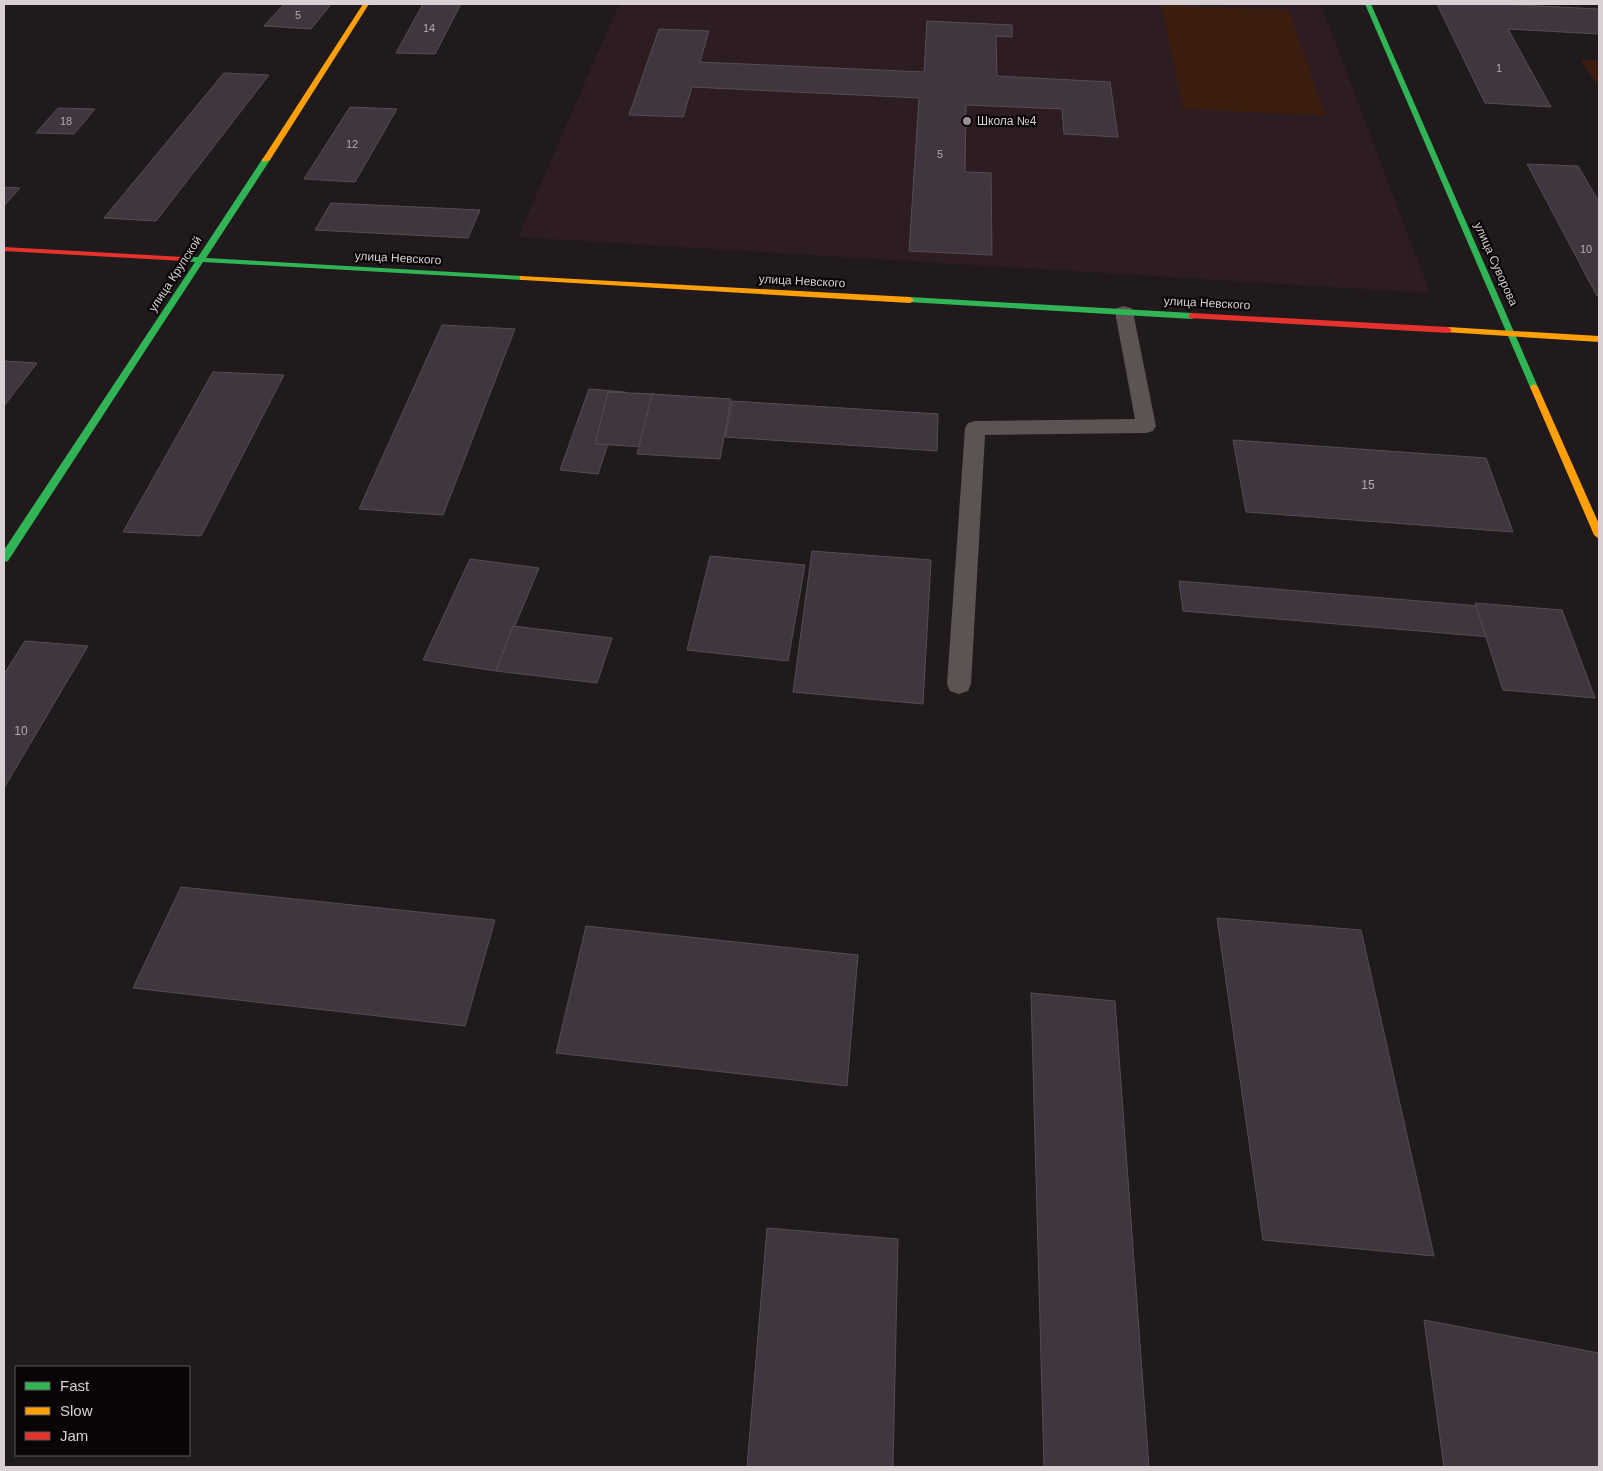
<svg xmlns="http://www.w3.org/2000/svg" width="1603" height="1471" viewBox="0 0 1603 1471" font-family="Helvetica,sans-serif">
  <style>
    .built { fill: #2d1d23 }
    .green { fill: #3b1d10 }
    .building { fill: #41363f; stroke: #534e51 }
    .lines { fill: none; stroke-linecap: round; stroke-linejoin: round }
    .lane { fill: #5d5353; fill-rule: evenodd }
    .fast { fill: #30b455; fill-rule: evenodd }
    .slow { fill: #ff9f0a; fill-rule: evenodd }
    .jam { fill: #e5322d; fill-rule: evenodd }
    .poi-dot { fill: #989093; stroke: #090506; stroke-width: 2 }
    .labels { text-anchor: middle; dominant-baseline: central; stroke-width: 4.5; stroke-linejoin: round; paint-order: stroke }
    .far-number-label { font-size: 11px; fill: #b2aaae }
    .far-poi-label { font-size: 12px; fill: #d8d0d3; stroke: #090506; text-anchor: start }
    .far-street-label { font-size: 12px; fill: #d8d0d3; stroke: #090506 }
    .number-label { font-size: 12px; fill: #b2aaae }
  </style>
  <rect width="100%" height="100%" fill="#201a1c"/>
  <!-- built -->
  <path class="built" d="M619 4 1321 5 1430 293 518 237Z"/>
  <!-- green -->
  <g class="green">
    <path d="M1161 5 1289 10 1326 116 1183 109Z"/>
    <path d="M1581 60H1599V87Z"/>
  </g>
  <!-- building -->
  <g class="building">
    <path d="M284 4H331L311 29 264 26Z"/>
    <path d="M423 4H461L435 54 396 53Z"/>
    <path d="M1437 4H1499L1599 9V34L1508 29 1551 107 1485 103Z"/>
    <path d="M927 21 1012 25V37L996 36 997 76 1110 82 1118 137 1064 134 1062 109 966 105 965 172 991 173 992 255 909 251 919 98 692 87 683 117 629 115 659 29 709 31 700 62 924 72Z"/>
    <path d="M224 73 269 75 156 221 104 218Z"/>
    <path d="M350 107 397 109 355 182 304 179Z"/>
    <path d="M58 108 95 109 74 134 36 133Z"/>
    <path d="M1527 164 1578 166 1599 202V296H1597Z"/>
    <path d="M4 187 20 188 4 206Z"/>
    <path d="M331 203 480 210 468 238 315 230Z"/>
    <path d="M442 325 515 329 443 515 359 509Z"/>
    <path d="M4 361 37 363 4 406Z"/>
    <path d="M213 372 284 375 201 536 123 532Z"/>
    <path d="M589 389 625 392 598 474 560 470Z"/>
    <path d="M608 392 655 394 645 447 595 444Z"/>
    <path d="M652 394 731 399 720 459 637 454Z"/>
    <path d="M732 401 938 414 937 451 725 437Z"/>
    <path d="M1233 440 1486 458 1513 532 1246 512Z"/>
    <path d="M812 551 931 560 923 704 793 692Z"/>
    <path d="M710 556 805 565 788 661 687 650Z"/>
    <path d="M470 559 539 568 496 671 423 660Z"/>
    <path d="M1179 581 1492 607 1502 638 1183 611Z"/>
    <path d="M1475 603 1562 610 1595 698 1503 690Z"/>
    <path d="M513 626 612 638 597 683 496 671Z"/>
    <path d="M25 641 88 646 4 788V674Z"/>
    <path d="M181 887 495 920 465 1026 133 988Z"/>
    <path d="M1217 918 1361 930 1434 1256 1263 1240Z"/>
    <path d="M586 926 858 955 847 1086 556 1053Z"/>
    <path d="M1031 993 1115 1001 1149 1467H1044Z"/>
    <path d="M767 1228 898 1239 893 1467H747Z"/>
    <path d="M1424 1320 1599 1353V1467H1444Z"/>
  </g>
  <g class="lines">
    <!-- lane -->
    <path class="lane" d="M1124 306 1131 308 1133 312 1156 426 1153 431 1146 433 985 435 971 684 968 691 959 694 950 691 947 684 965 428 968 423 975 421 1135 419 1115 312 1117 308Z"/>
    <!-- fast -->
    <g class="fast">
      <path d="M1365 4H1371L1538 387 1537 389 1534 390 1530 387Z"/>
      <path d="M263 158 270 160 206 258 523 276 527 278 523 280 203 262 8 561 4 562V550L195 262 184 261 180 259 184 257H198Z"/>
      <path d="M910 297 1192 313 1196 316 1192 319 907 302 906 300Z"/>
    </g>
    <!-- slow -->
    <g class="slow">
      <path d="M363 4H369L270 160 263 162 262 160Z"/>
      <path d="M520 276 910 297 914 300 910 303 523 280H520Z"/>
      <path d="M1448 327 1599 336V342L1445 332 1444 330Z"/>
      <path d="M1534 384 1538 387 1599 524V539L1594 535 1530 387Z"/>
    </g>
    <!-- jam -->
    <g class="jam">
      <path d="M4 247 184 257 188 259 184 261 4 251Z"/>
      <path d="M1192 313 1448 327 1452 330 1448 333 1189 318V314Z"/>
    </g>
  </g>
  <!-- markers -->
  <circle class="poi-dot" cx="967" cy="121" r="5"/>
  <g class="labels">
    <!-- far-number labels -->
    <g class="far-number-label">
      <text x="298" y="15">5</text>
      <text x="429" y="28">14</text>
      <text x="1499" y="68">1</text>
      <text x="66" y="121">18</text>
      <text x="352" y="144">12</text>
      <text x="940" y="154">5</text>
      <text x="1586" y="249">10</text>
    </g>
    <!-- far-poi labels -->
    <g class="far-poi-label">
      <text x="977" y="121">Школа №4</text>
    </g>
    <!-- far-street labels -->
    <g class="far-street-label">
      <text transform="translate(398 258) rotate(3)">улица Невского</text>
      <text transform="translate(1496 264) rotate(66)">улица Суворова</text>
      <text transform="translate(175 274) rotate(-57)">улица Крупской</text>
      <text transform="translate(802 281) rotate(3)">улица Невского</text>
      <text transform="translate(1207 303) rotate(3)">улица Невского</text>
    </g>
    <!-- number labels -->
    <g class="number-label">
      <text x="1368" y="485">15</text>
      <text x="21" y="731">10</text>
    </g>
  </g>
  <!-- border -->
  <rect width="1603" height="1471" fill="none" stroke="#d8d0d3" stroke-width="10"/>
  <!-- legend -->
  <rect x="15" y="1366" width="175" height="90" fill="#090506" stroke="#5c5658"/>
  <rect x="25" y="1382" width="25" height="8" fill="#30b455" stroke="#5c5658"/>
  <text x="60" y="1391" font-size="15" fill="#d8d0d3">Fast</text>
  <rect x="25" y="1407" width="25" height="8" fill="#ff9f0a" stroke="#5c5658"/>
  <text x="60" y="1416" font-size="15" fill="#d8d0d3">Slow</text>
  <rect x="25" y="1432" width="25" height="8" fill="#e5322d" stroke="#5c5658"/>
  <text x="60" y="1441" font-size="15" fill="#d8d0d3">Jam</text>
</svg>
